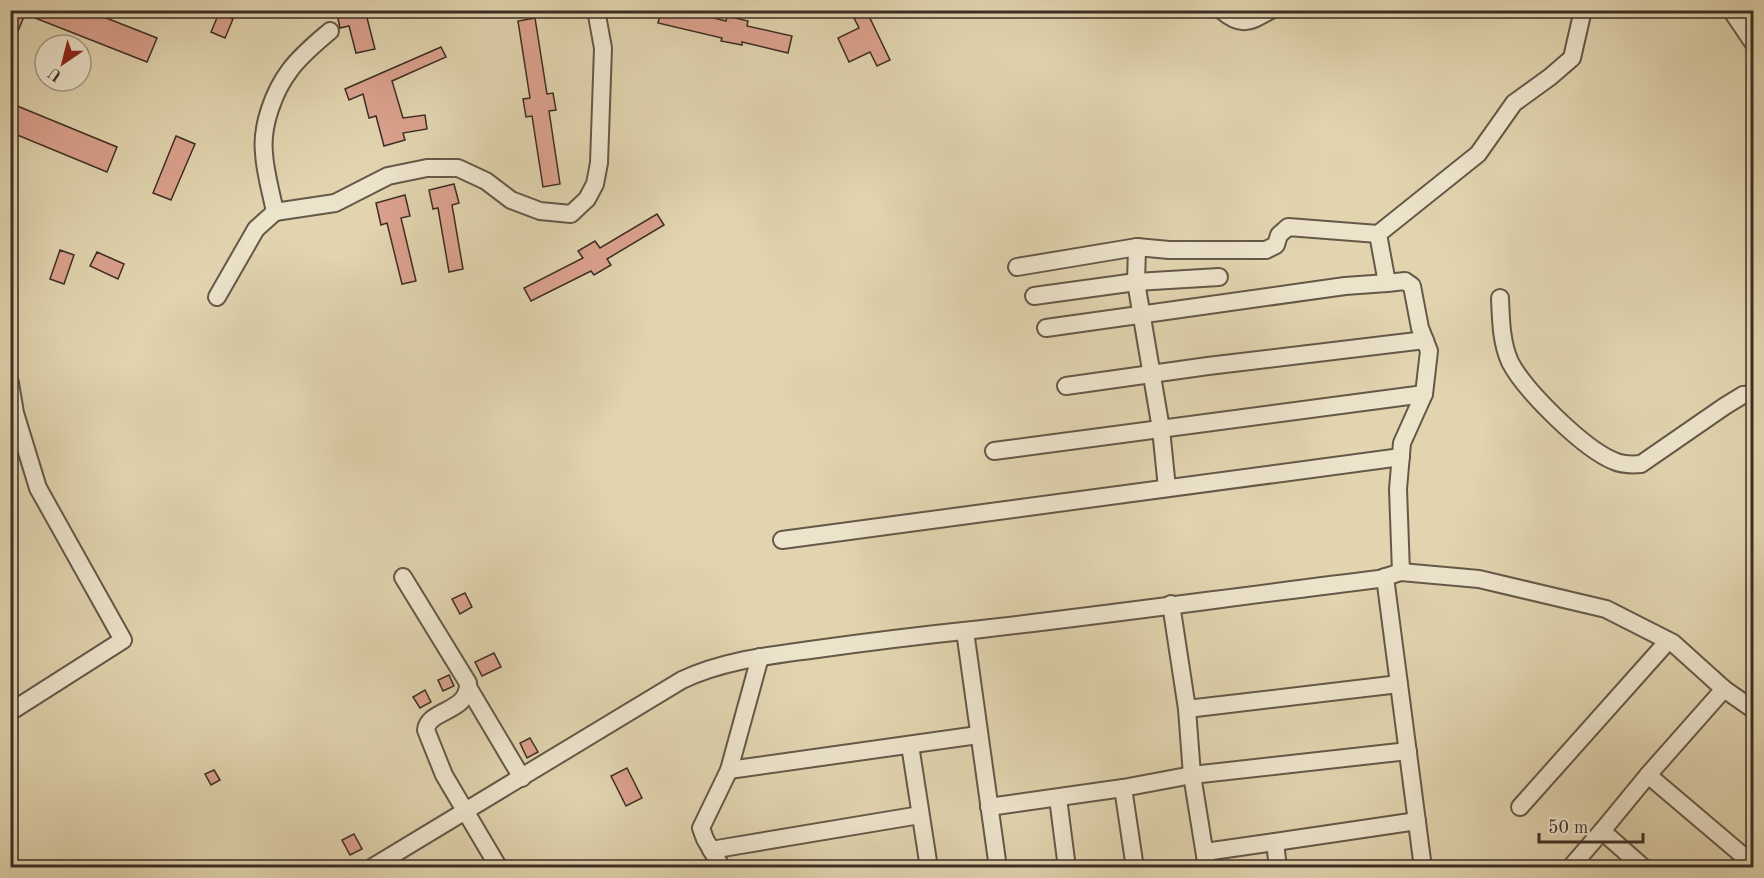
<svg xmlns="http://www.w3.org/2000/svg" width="1764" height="878" viewBox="0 0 1764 878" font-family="'Old Standard TT',serif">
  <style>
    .building { fill: #dba18d; stroke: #3c2e25; stroke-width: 1.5 }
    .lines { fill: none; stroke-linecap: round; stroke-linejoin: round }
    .minor-casing { stroke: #655848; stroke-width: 20 }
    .minor { stroke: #ece3cb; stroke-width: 16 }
  </style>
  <rect width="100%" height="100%" fill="#e1d4af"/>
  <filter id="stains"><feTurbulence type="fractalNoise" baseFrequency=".00333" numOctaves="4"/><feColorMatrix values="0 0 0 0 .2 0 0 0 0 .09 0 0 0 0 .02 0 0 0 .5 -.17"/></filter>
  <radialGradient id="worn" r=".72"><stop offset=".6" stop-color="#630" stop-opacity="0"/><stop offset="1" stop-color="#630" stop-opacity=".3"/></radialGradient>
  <!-- building -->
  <g class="building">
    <path d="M10 10H86L157 38 147 62 25 14 11 48Z"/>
    <path d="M336 10H365L375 49 356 53 349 26 340 28Z"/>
    <path d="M661 10H682L726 21 727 16 748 21 747 26 792 36 788 53 742 42V45L721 41 722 38 658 23Z"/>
    <path d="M850 10H866L890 60 877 66 870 52 849 62 838 38 859 28Z"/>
    <path d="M219 13 233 19 225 38 211 32Z"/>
    <path d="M535 18 547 94 553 93 556 110 549 111 560 184 543 187 532 116 526 117 523 99 530 98 518 21Z"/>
    <path d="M441 47 446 57 392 81 403 118 425 115 427 129 403 133 405 140 384 146 376 116 369 118 363 94 349 100 345 89Z"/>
    <path d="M10 103 117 147 107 172 10 132Z"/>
    <path d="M176 136 195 144 171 200 153 193Z"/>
    <path d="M454 184 459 203 452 205 463 269 449 272 438 208 433 209 429 190Z"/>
    <path d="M405 195 410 216 401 218 416 281 402 284 387 223 381 225 376 203Z"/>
    <path d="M657 214 664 225 607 259 611 265 594 275 591 271 531 301 524 288 583 258 578 251 595 241 600 248Z"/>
    <path d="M60 250 74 255 64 284 50 279Z"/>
    <path d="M97 252 124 264 118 279 90 266Z"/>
    <path d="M465 593 472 607 460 614 452 599Z"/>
    <path d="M494 653 501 667 482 676 475 662Z"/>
    <path d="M449 675 454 686 443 691 438 680Z"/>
    <path d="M425 690 431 702 420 708 413 697Z"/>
    <path d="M530 738 538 752 527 758 520 743Z"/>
    <path d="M627 768 642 798 626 806 611 776Z"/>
    <path d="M214 770 220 780 211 785 205 774Z"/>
    <path d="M354 834 362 849 350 855 342 840Z"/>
  </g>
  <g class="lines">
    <defs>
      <g id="minor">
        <path d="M1221 10C1242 28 1249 22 1271 10"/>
        <path d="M1731 10 1754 44"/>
        <path d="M330 31C316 43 301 55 290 70 274 91 261 126 264 153 265 172 271 192 275 212L335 203 388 176 427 168H458L486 181 511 200 540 211 571 214 587 199 595 184 599 163 603 48 596 10"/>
        <path d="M1137 247 1136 282 1161 429 1167 488"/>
        <path d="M1017 267 1137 247 1169 250H1266L1276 245 1279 235 1288 227 1378 234"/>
        <path d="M1034 296 1136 282 1219 277"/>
        <path d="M217 297 256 229 275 212"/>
        <path d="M1500 298C1501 320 1501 342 1510 362 1525 391 1584 449 1614 461 1623 465 1631 465 1641 464L1725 406 1743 395 1754 394"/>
        <path d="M1046 328 1345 286 1387 283"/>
        <path d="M10 383 15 413 38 488 123 640 10 712"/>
        <path d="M1066 386 1208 366 1425 340"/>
        <path d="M994 451 1424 394"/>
        <path d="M782 540 1401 457"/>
        <path d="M1401 572 1398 489 1402 443 1424 394 1429 351 1420 328 1412 286 1405 281 1387 283 1378 234 1478 154 1514 103 1550 77 1572 58 1583 10"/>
        <path d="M403 577 468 683C469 713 428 709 426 730L444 775 499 868"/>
        <path d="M1385 577 1423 868"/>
        <path d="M1171 604 1187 709 1192 775 1207 868"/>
        <path d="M965 631 998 868"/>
        <path d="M468 687 522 778"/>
        <path d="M1187 709 1399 684"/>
        <path d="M910 745 929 868"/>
        <path d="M729 770 978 735"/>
        <path d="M1648 775 1754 865"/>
        <path d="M1123 788 1135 868"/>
        <path d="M1058 798 1067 868"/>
        <path d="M989 807 1123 788 1192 775 1408 751"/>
        <path d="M1520 807 1668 641"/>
        <path d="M1602 831 1648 775 1724 689"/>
        <path d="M1275 842 1417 821"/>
        <path d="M711 850 920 815"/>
        <path d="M1205 852 1275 842 1278 868"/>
        <path d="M371 868 682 680C722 661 766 656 810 650 867 642 924 635 982 629 1114 614 1247 595 1379 579L1401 572 1479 579 1606 609 1673 643 1724 689 1754 710"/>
        <path d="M722 868 705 839 701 828 729 770 760 657"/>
        <path d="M1570 868 1602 831 1644 868"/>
      </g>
    </defs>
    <!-- minor casing -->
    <use href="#minor" class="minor-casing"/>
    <!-- minor -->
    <use href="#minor" class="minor"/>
  </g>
  <!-- margin -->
  <rect width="1764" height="878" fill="none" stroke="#e1d4af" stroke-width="36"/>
  <rect x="12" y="12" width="1740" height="854" fill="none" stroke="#3c2e25" stroke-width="3"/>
  <rect x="18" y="18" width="1728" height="842" fill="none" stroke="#3c2e25" stroke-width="1.5"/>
  <!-- north arrow -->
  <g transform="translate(63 63) rotate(215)"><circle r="28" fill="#ece3cb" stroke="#a69b89" stroke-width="1.5"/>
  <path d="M0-4.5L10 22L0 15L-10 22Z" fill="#8f2418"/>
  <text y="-9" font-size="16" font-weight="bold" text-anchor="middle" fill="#3c2e25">U</text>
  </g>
  <!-- scale -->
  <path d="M1539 833v9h104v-9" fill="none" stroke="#3c2e25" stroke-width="3"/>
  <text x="1548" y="833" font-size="18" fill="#3c2e25" stroke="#ece3cb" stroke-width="4.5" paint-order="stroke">50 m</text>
  <rect width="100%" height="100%" filter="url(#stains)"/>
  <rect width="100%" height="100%" fill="url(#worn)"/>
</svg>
